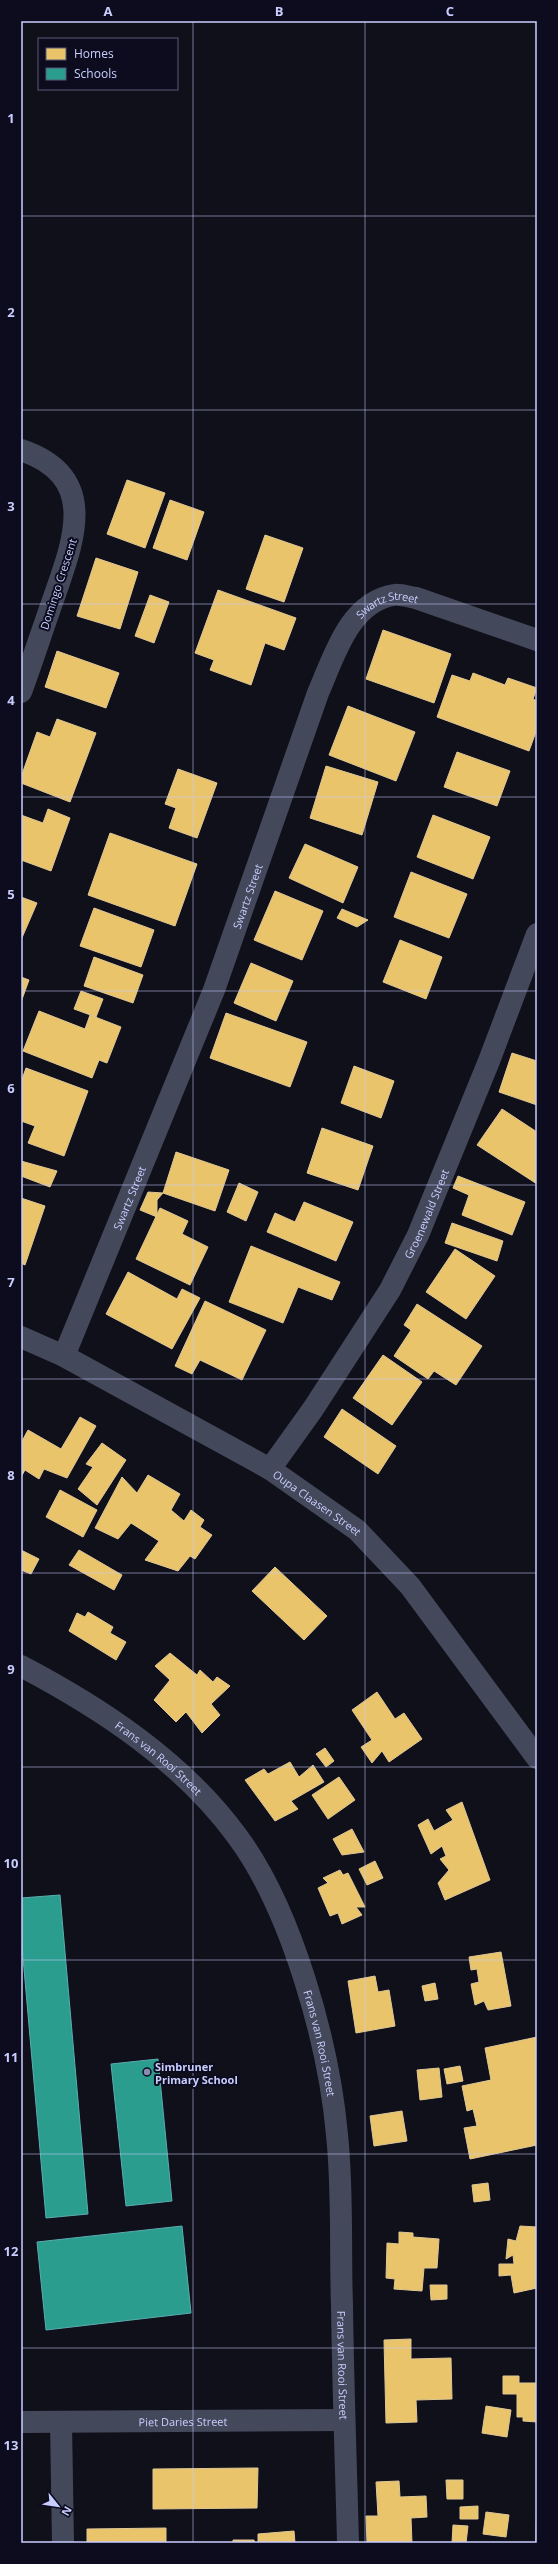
<svg xmlns="http://www.w3.org/2000/svg" width="558" height="2564" viewBox="0 0 558 2564" font-family="'Open Sans',sans-serif">
  <style>
    .homes { fill: #e9c46a; stroke: #dfc797 }
    .schools { fill: #2a9d8f; stroke: #5aacb1 }
    .lines { fill: none; stroke-linecap: round; stroke-linejoin: round }
    .minor { stroke: #44485b; stroke-width: 22 }
    .grid { fill: none; stroke: #c9ceff; stroke-width: 1; stroke-opacity: 0.55 }
    .poi-dot { fill: #888caf; stroke: #0c0c1e; stroke-width: 1.5 }
    .labels { text-anchor: middle; dominant-baseline: central; stroke-width: 4; stroke-linejoin: round; paint-order: stroke }
    .street-label { font-size: 11px; fill: #c9ceff; stroke: #0c0c1e }
    .poi-label { font-size: 11px; font-weight: bold; fill: #c9ceff; stroke: #0c0c1e; text-anchor: start }
    .neatline { fill: none; stroke: #c9ceff; stroke-width: 1.5 }
    .grid-label { font-size: 13px; text-anchor: middle; font-weight: bold; fill: #c9ceff }
  </style>
  <rect width="100%" height="100%" fill="#10101a"/>
  <!-- homes -->
  <g class="homes">
    <path d="M127 480 165 493 145 548 107 534Z"/>
    <path d="M170 500 204 512 187 560 153 548Z"/>
    <path d="M265 535 303 548 284 602 246 589Z"/>
    <path d="M96 558 138 572 120 629 77 616Z"/>
    <path d="M218 590 296 618 284 650 265 643 251 685 210 670 214 660 195 653Z"/>
    <path d="M150 595 169 602 154 643 135 636Z"/>
    <path d="M383 630 451 654 434 703 366 679Z"/>
    <path d="M57 651 119 673 106 708 45 687Z"/>
    <path d="M473 673 505 685 508 678 537 688 533 699 537 701V729L529 751 437 717 452 675 470 681Z"/>
    <path d="M348 706 415 732 396 781 329 755Z"/>
    <path d="M57 719 96 733 70 802 21 783V777L37 732 50 737Z"/>
    <path d="M457 752 510 771 497 806 444 787Z"/>
    <path d="M326 766 378 782 362 835 310 818Z"/>
    <path d="M178 769 217 783 197 838 169 828 176 808 165 804Z"/>
    <path d="M48 809 70 818 51 871 21 860V815L43 823Z"/>
    <path d="M433 815 490 837 473 879 417 857Z"/>
    <path d="M110 833 197 864 175 926 88 895Z"/>
    <path d="M305 844 358 867 343 903 289 878Z"/>
    <path d="M411 872 467 894 449 938 394 917Z"/>
    <path d="M275 891 323 911 302 960 254 940Z"/>
    <path d="M21 897 37 903 21 940Z"/>
    <path d="M94 908 154 930 141 967 80 946Z"/>
    <path d="M342 909 368 920 357 927 337 918Z"/>
    <path d="M400 940 442 957 426 999 383 982Z"/>
    <path d="M94 957 143 975 133 1003 84 986Z"/>
    <path d="M251 963 293 981 276 1021 234 1003Z"/>
    <path d="M21 977 29 980 21 1002Z"/>
    <path d="M81 991 103 999 96 1017 74 1009Z"/>
    <path d="M39 1011 85 1029 90 1015 121 1027 107 1063 99 1060 92 1078 23 1051Z"/>
    <path d="M226 1013 307 1042 290 1087 210 1058Z"/>
    <path d="M512 1053 537 1061V1105L499 1092Z"/>
    <path d="M354 1066 394 1081 381 1118 341 1103Z"/>
    <path d="M26 1068 88 1091 64 1156 28 1143 35 1126 21 1121V1082Z"/>
    <path d="M502 1109 537 1132V1184L477 1145Z"/>
    <path d="M322 1128 373 1146 358 1190 307 1173Z"/>
    <path d="M176 1152 229 1170 215 1211 163 1193Z"/>
    <path d="M21 1161 57 1171 50 1187 21 1176Z"/>
    <path d="M458 1176 525 1202 512 1235 462 1215 469 1195 453 1188Z"/>
    <path d="M239 1183 258 1192 246 1221 227 1212Z"/>
    <path d="M148 1192 163 1193 157 1200V1217L140 1210Z"/>
    <path d="M21 1198 45 1206 25 1265 21 1263Z"/>
    <path d="M304 1202 353 1222 336 1261 267 1232 275 1213 295 1222Z"/>
    <path d="M160 1208 188 1221 182 1234 208 1247 190 1285 136 1259Z"/>
    <path d="M452 1223 503 1241 497 1261 445 1243Z"/>
    <path d="M251 1246 340 1282 332 1300 298 1287 283 1323 229 1302Z"/>
    <path d="M455 1249 495 1276 466 1319 426 1292Z"/>
    <path d="M128 1272 177 1299 182 1289 200 1298 172 1349 106 1314Z"/>
    <path d="M205 1301 266 1330 242 1380 200 1360 192 1374 175 1366Z"/>
    <path d="M417 1304 482 1346 456 1385 434 1371 428 1379 394 1356 411 1330 404 1325Z"/>
    <path d="M383 1355 422 1382 392 1425 353 1398Z"/>
    <path d="M342 1409 396 1446 378 1474 324 1437Z"/>
    <path d="M80 1417 96 1426 67 1478 44 1469 39 1479 25 1470 21 1477V1443L28 1430 61 1449Z"/>
    <path d="M102 1443 126 1460 97 1505 78 1489 93 1467 86 1464Z"/>
    <path d="M148 1475 180 1494 171 1510 184 1521 191 1510 204 1520 200 1527 212 1535 195 1559 190 1556 178 1571 145 1560 159 1541 131 1523 118 1539 95 1528 122 1477 137 1493Z"/>
    <path d="M60 1490 97 1510 83 1537 46 1517Z"/>
    <path d="M21 1550 39 1559 31 1574 21 1570Z"/>
    <path d="M79 1550 122 1575 114 1590 69 1565Z"/>
    <path d="M275 1567 327 1616 304 1640 252 1591Z"/>
    <path d="M88 1612 113 1627 110 1633 126 1642 116 1660 69 1631 77 1613 85 1617Z"/>
    <path d="M170 1653 197 1675 200 1670 213 1682 217 1677 230 1686 211 1704 220 1715 202 1733 186 1712 176 1722 154 1700 170 1680 155 1666Z"/>
    <path d="M377 1692 395 1719 404 1713 422 1739 389 1762 382 1751 372 1763 361 1747 372 1740 352 1710Z"/>
    <path d="M325 1748 334 1761 326 1767 316 1754Z"/>
    <path d="M290 1762 299 1777 313 1765 324 1782 291 1801 298 1809 275 1821 245 1780 264 1769 268 1774Z"/>
    <path d="M339 1777 355 1800 328 1819 312 1795Z"/>
    <path d="M462 1802 490 1880 445 1900 438 1883 449 1870 440 1859 446 1856 442 1846 431 1854 418 1825 428 1819 434 1831 453 1820 446 1810Z"/>
    <path d="M352 1829 364 1852 342 1855 333 1839Z"/>
    <path d="M375 1861 383 1878 367 1885 359 1869Z"/>
    <path d="M340 1870 343 1875 348 1873 365 1907H356L362 1915 342 1924 338 1913 330 1916 318 1888 328 1883 323 1878Z"/>
    <path d="M501 1952 511 2006 488 2010 484 2001 475 2005 471 1984 479 1982 477 1969 471 1970 469 1957Z"/>
    <path d="M375 1976 378 1992 389 1990 395 2026 356 2033 348 1981Z"/>
    <path d="M435 1983 438 1999 425 2001 422 1986Z"/>
    <path d="M537 2037V2145L470 2159 464 2128 477 2126 473 2109 467 2111 462 2086 491 2080 485 2048Z"/>
    <path d="M460 2066 463 2081 447 2084 444 2069Z"/>
    <path d="M439 2068 442 2097 420 2100 417 2070Z"/>
    <path d="M402 2111 407 2141 374 2146 370 2116Z"/>
    <path d="M488 2183 490 2200 474 2202 472 2185Z"/>
    <path d="M520 2226 537 2227V2288L514 2293 511 2275 499 2276V2264H514L513 2255 506 2259 508 2239 516 2241Z"/>
    <path d="M399 2232 413 2233V2237L439 2239 437 2268H424L422 2291 394 2289 395 2279 386 2278 387 2243 399 2244Z"/>
    <path d="M430 2285H447V2299L431 2300Z"/>
    <path d="M411 2339V2359L451 2358 452 2399 416 2400 417 2422 386 2423 384 2340Z"/>
    <path d="M503 2376H519V2383H537V2422L523 2421V2417H517V2394H503Z"/>
    <path d="M486 2406 511 2410 507 2437 482 2433Z"/>
    <path d="M258 2468 257 2508 153 2509V2469Z"/>
    <path d="M537 2476V2543H536Z"/>
    <path d="M446 2480H463V2499H447Z"/>
    <path d="M399 2481 400 2497 426 2496 427 2517 411 2518 412 2543H367L366 2516H378L376 2482Z"/>
    <path d="M478 2506V2519H460V2507Z"/>
    <path d="M486 2512 509 2515 506 2537 483 2534Z"/>
    <path d="M453 2525 468 2526 466 2543H452Z"/>
    <path d="M166 2528V2543H87V2529Z"/>
    <path d="M294 2531 295 2543H258V2534Z"/>
    <path d="M233 2540H254L255 2543H233Z"/>
  </g>
  <!-- schools -->
  <g class="schools">
    <path d="M60 1895 88 2214 46 2218 21 1935V1898Z"/>
    <path d="M158 2059 172 2201 126 2206 111 2064Z"/>
    <path d="M182 2226 191 2313 46 2330 37 2242Z"/>
  </g>
  <g class="lines">
    <!-- minor -->
    <g class="minor">
      <path d="M21 450C101 477 73 542 53 600 42 631 32 662 21 692"/>
      <path id="s1" d="M21 1337 64 1356 270 1469 357 1530 410 1586 537 1758"/>
      <path id="s2" d="M64 1356 214 990 318 693C334 657 349 602 394 595 401 594 409 597 416 598L537 640"/>
      <path id="s3" d="M270 1469 313 1409 390 1290 418 1235 489 1061 537 934"/>
      <path id="s4" d="M21 1666C101 1708 183 1762 237 1836 292 1910 329 2044 337 2135 343 2190 340 2250 342 2306 343 2385 346 2464 348 2543"/>
      <path id="s5" d="M21 2422 344 2420"/>
      <path d="M61 2423 63 2543"/>
    </g>
  </g>
  <!-- grid -->
  <path class="grid" d="M193 21V2543M365 21V2543M21 216H537M21 410H537M21 604H537M21 797H537M21 991H537M21 1185H537M21 1379H537M21 1573H537M21 1767H537M21 1960H537M21 2154H537M21 2348H537"/>
  <!-- markers -->
  <circle class="poi-dot" cx="147" cy="2072" r="4"/>
  <g class="labels">
    <!-- street labels -->
    <g class="street-label">
      <text transform="translate(58 584) rotate(-72)">Domingo Crescent</text>
      <text stroke="none"><textPath href="#s2" startOffset="831">Swartz Street</textPath></text>
      <text stroke="none"><textPath href="#s2" startOffset="495">Swartz Street</textPath></text>
      <text stroke="none"><textPath href="#s2" startOffset="171">Swartz Street</textPath></text>
      <text stroke="none"><textPath href="#s3" startOffset="300">Groenewald Street</textPath></text>
      <text stroke="none"><textPath href="#s1" startOffset="340">Oupa Claasen Street</textPath></text>
      <text stroke="none"><textPath href="#s4" startOffset="166">Frans van Rooi Street</textPath></text>
      <text stroke="none"><textPath href="#s4" startOffset="502">Frans van Rooi Street</textPath></text>
      <text stroke="none"><textPath href="#s4" startOffset="826">Frans van Rooi Street</textPath></text>
      <text stroke="none"><textPath href="#s5" startOffset="162">Piet Daries Street</textPath></text>
    </g>
    <!-- poi labels -->
    <g class="poi-label">
      <text x="155" y="2066">Simbruner<tspan x="155" dy="13">Primary School</tspan></text>
    </g>
  </g>
  <!-- border -->
  <rect width="558" height="2564" fill="none" stroke="#0c0c1e" stroke-width="44"/>
  <!-- legend -->
  <rect x="38" y="38" width="140" height="52" fill="#0c0c1e" stroke="#585a78"/>
  <rect x="46" y="48" width="20" height="12" fill="#e9c46a" stroke="#585a78"/>
  <text x="74" y="58" font-size="12" fill="#c9ceff">Homes</text>
  <rect x="46" y="68" width="20" height="12" fill="#2a9d8f" stroke="#585a78"/>
  <text x="74" y="78" font-size="12" fill="#c9ceff">Schools</text>
  <!-- north arrow -->
  <g transform="translate(58 2506) rotate(120)" stroke="#0c0c1e" stroke-width="3" paint-order="stroke">
  <path d="M0-3L7 15L0 10L-7 15Z" fill="#c9ceff"/>
  <text y="-6" font-size="11" font-weight="bold" text-anchor="middle" fill="#c9ceff">N</text>
  </g>
  <rect x="22" y="22" width="514" height="2520" class="neatline"/>
  <g class="grid-label">
    <text x="108" y="16">A</text>
    <text x="279" y="16">B</text>
    <text x="450" y="16">C</text>
    <text x="11" y="123">1</text>
    <text x="11" y="317">2</text>
    <text x="11" y="511">3</text>
    <text x="11" y="705">4</text>
    <text x="11" y="899">5</text>
    <text x="11" y="1093">6</text>
    <text x="11" y="1287">7</text>
    <text x="11" y="1480">8</text>
    <text x="11" y="1674">9</text>
    <text x="11" y="1868">10</text>
    <text x="11" y="2062">11</text>
    <text x="11" y="2256">12</text>
    <text x="11" y="2450">13</text>
  </g>
</svg>
